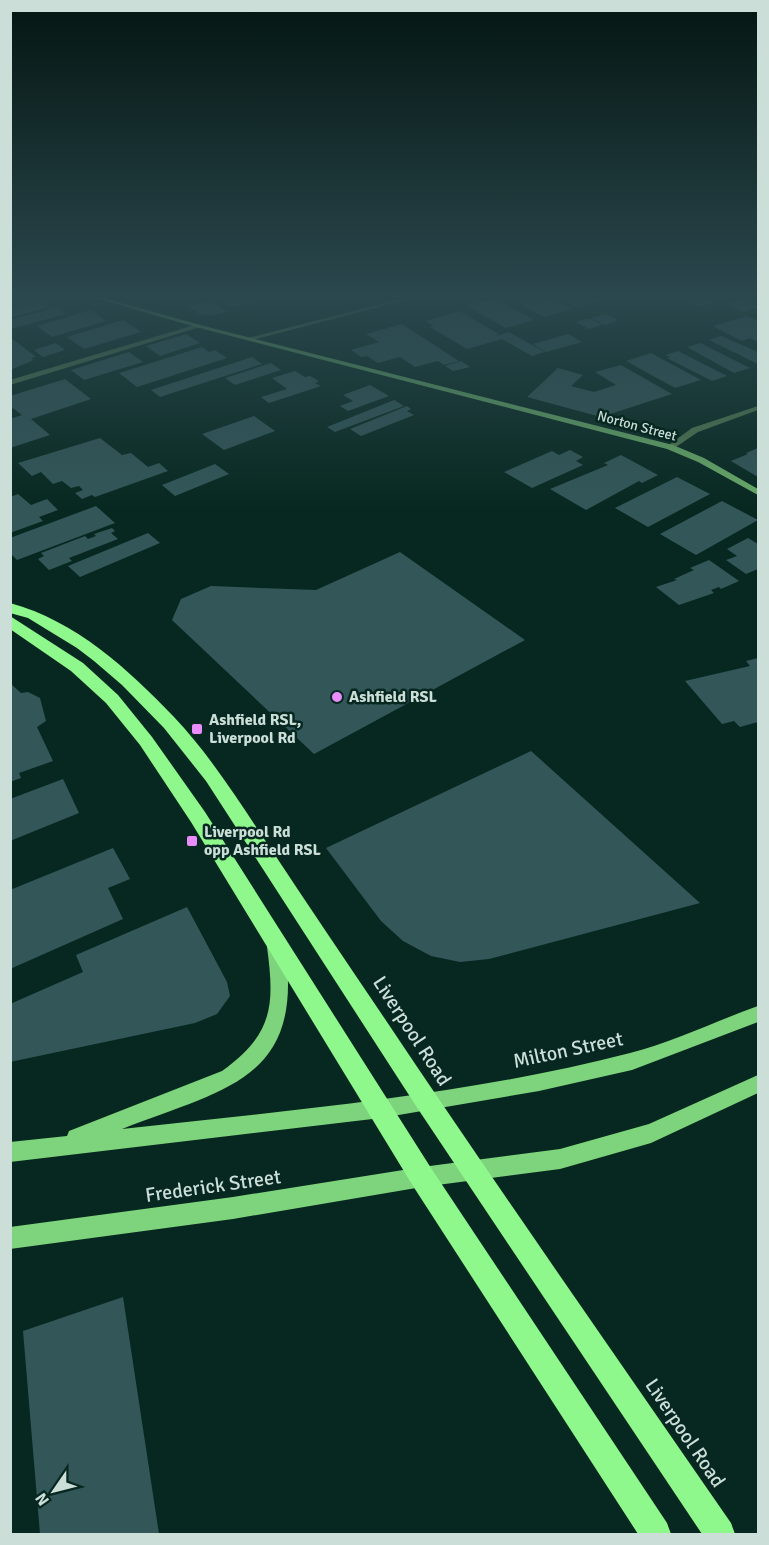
<svg xmlns="http://www.w3.org/2000/svg" width="769" height="1545" viewBox="0 0 769 1545" font-family="Signika,sans-serif">
  <style>
    .building { fill: #335759 }
    .lines { fill: none; stroke-linecap: round; stroke-linejoin: round }
    .street { fill: #527a50; fill-rule: evenodd }
    .secondary { fill: #6bad69; fill-rule: evenodd }
    .primary { fill: #7ed47c; fill-rule: evenodd }
    .highway { fill: #8ef88c; fill-rule: evenodd }
    .poi-dot { fill: #e98dfe; stroke: #072820; stroke-width: 2 }
    .labels { text-anchor: middle; dominant-baseline: central; stroke-width: 5; stroke-linejoin: round; paint-order: stroke }
    .far-street-label { font-size: 14px; fill: #ccded8; stroke: #072820 }
    .poi-label { font-size: 16px; font-weight: bold; fill: #ccded8; stroke: #072820; text-anchor: start }
    .near-street-label { font-size: 20px; fill: #ccded8; stroke: #072820 }
  </style>
  <rect width="100%" height="100%" fill="#072820"/>
  <!-- building -->
  <g class="building">
    <path d="M211 294H258L266 300 230 307Z"/>
    <path d="M270 294H315L283 302Z"/>
    <path d="M514 294H541L571 309 544 317 505 296Z"/>
    <path d="M550 294H591L603 300 577 308Z"/>
    <path d="M29 295 37 300 10 307V300Z"/>
    <path d="M701 296 715 303 702 307 687 300Z"/>
    <path d="M495 298 534 320 506 328 467 306Z"/>
    <path d="M211 300 227 312 209 316 206 314 201 315 188 306Z"/>
    <path d="M741 300 758 307 743 312 727 304Z"/>
    <path d="M40 301 49 307 10 318V309Z"/>
    <path d="M57 307 66 314 10 329V320Z"/>
    <path d="M91 310 106 321 52 337 37 326Z"/>
    <path d="M459 311 499 334 496 336 509 332 545 352 532 356 502 339 467 349 430 327 434 326 426 321Z"/>
    <path d="M605 314 618 320 605 325 591 318Z"/>
    <path d="M747 316 758 321V342L750 338 742 341 713 326Z"/>
    <path d="M589 318 602 325 589 329 576 322Z"/>
    <path d="M123 320 141 332 84 349 67 337Z"/>
    <path d="M402 324 459 361 444 365 438 361 415 367 400 357 378 363 367 356 361 357 351 350 379 342 366 334Z"/>
    <path d="M186 334 200 343 160 356 146 346Z"/>
    <path d="M568 334 582 342 546 352 533 344Z"/>
    <path d="M721 336 758 352V364L709 340Z"/>
    <path d="M10 337 36 357 31 358 34 360 10 370Z"/>
    <path d="M56 343 65 350 43 357 34 350Z"/>
    <path d="M700 343 750 368 734 373 687 347Z"/>
    <path d="M202 347 209 352 215 350 227 358 137 387 119 373Z"/>
    <path d="M678 351 727 376 712 381 667 358 670 357 665 355Z"/>
    <path d="M129 352 143 362 84 380 71 370Z"/>
    <path d="M651 353 701 380 675 388 626 361Z"/>
    <path d="M252 357 262 364 160 397 151 390Z"/>
    <path d="M461 361 470 367 453 371 445 366Z"/>
    <path d="M271 363 281 370 235 385 225 378Z"/>
    <path d="M621 365 672 394 601 417 527 397 558 368 583 375 571 386 594 392 616 385 595 372Z"/>
    <path d="M295 371 305 377 310 376 319 381 315 383 321 386 269 403 261 397 287 389 272 378Z"/>
    <path d="M65 379 91 399 31 419 50 435 10 448V419L22 415 10 406V396Z"/>
    <path d="M370 385 389 396 348 411 340 406 353 401 343 395Z"/>
    <path d="M394 400 404 406 335 432 327 427Z"/>
    <path d="M407 406 411 409 407 411 414 415 361 436 350 429Z"/>
    <path d="M254 416 275 431 224 450 202 434Z"/>
    <path d="M100 438 122 455 131 453 148 467 159 463 168 471 95 497 92 495 82 499 75 493 83 490 79 486 71 488 62 481 53 484 41 472 32 476 18 463Z"/>
    <path d="M758 448V477L731 461 748 454 746 453Z"/>
    <path d="M570 450 583 457 576 461 583 465 532 488 504 472 552 451 559 455Z"/>
    <path d="M621 455 658 475 642 483 639 481 586 510 550 489 608 465 604 463Z"/>
    <path d="M215 464 229 474 175 496 162 485Z"/>
    <path d="M677 477 710 494 648 527 615 508Z"/>
    <path d="M18 494 31 505 47 499 58 510 39 517 43 521 10 533V497Z"/>
    <path d="M722 501 758 520 696 555 660 534Z"/>
    <path d="M96 506 115 523 17 560 10 553V538Z"/>
    <path d="M112 528 115 531 111 533 118 539 69 558 72 561 49 570 38 559 44 556 41 553 85 536 88 539 96 536 94 534Z"/>
    <path d="M148 533 160 543 80 577 68 566Z"/>
    <path d="M748 538 758 544V569L746 574 726 560 737 556 727 549Z"/>
    <path d="M400 552 525 640 314 754 172 620 181 599 211 586 316 590Z"/>
    <path d="M709 560 739 581 721 589 719 587 711 590 714 593 679 605 656 587 677 580 674 579 694 570 690 568Z"/>
    <path d="M758 658V722L740 727 734 721 722 724 685 681 750 666 746 661Z"/>
    <path d="M12 685 21 693 28 692 40 698 46 721 37 727 53 761 19 773 21 778 10 782Z"/>
    <path d="M531 751 700 903 489 959 460 962 431 956 403 941 381 921 326 848Z"/>
    <path d="M63 779 79 813 10 841V799Z"/>
    <path d="M113 848 130 879 108 888 123 919 10 969V890Z"/>
    <path d="M187 907 227 982 230 996 217 1014 195 1023 10 1062V1004L83 972 76 955Z"/>
    <path d="M123 1297 159 1534H40L23 1331Z"/>
  </g>
  <g class="lines">
    <!-- street -->
    <g class="street">
      <path d="M420 294H429L252 340 248 338Z"/>
      <path d="M198 324 201 326 200 327 10 385V380Z"/>
      <path d="M758 406V410L698 432 673 449 666 447 692 428Z"/>
    </g>
    <!-- secondary -->
    <path class="secondary" d="M81 294H90L200 325 673 445 704 458 758 489V495L698 462 667 449 196 327Z"/>
    <!-- primary -->
    <g class="primary">
      <path d="M276 940 282 942 285 947C305 1081 223 1089 122 1129 291 1110 464 1096 630 1053 673 1042 716 1021 758 1006V1022L632 1070 539 1091 381 1118 10 1162V1142L67 1136 69 1131 222 1071C273 1034 275 1006 267 947L270 942Z"/>
      <path d="M758 1075V1093L651 1143 560 1169 422 1187 233 1219 10 1249V1227L233 1197 422 1167 560 1149 649 1124Z"/>
    </g>
    <!-- highway -->
    <g class="highway">
      <path d="M10 603C76 621 128 669 174 717 211 756 239 802 269 846 307 904 346 961 385 1019 498 1188 615 1355 731 1523L735 1534H702L418 1109 206 781 164 728 122 685 94 661 77 648 28 618 10 613Z"/>
      <path d="M10 616 83 663 118 695 152 737 205 812 431 1168 667 1523 671 1534H638L413 1186 191 822 140 745 106 703 71 671 10 629Z"/>
    </g>
  </g>
  <!-- sky -->
  <linearGradient id="sky" x2="0" y2="1"><stop stop-color="#041612"/><stop offset="0.58" stop-color="#2b484e"/><stop offset="1" stop-color="#2b484e" stop-opacity="0"/></linearGradient>
  <rect width="769" height="510" fill="url(#sky)"/>
  <!-- markers -->
  <g class="poi-dot">
    <circle cx="337" cy="697" r="6"/>
    <rect x="191" y="723" width="12" height="12" rx="3"/>
    <rect x="186" y="835" width="12" height="12" rx="3"/>
  </g>
  <g class="labels">
    <!-- far-street labels -->
    <g class="far-street-label">
      <text transform="translate(637 426) rotate(15)">Norton Street</text>
    </g>
    <!-- poi labels -->
    <g class="poi-label">
      <text x="349" y="697">Ashfield RSL</text>
      <text x="209" y="720">Ashfield RSL,<tspan x="209" dy="18">Liverpool Rd</tspan></text>
      <text x="204" y="832">Liverpool Rd<tspan x="204" dy="18">opp Ashfield RSL</tspan></text>
    </g>
    <!-- near-street labels -->
    <g class="near-street-label">
      <text transform="translate(412 1031) rotate(57)">Liverpool Road</text>
      <text transform="translate(568 1050) rotate(-12)">Milton Street</text>
      <text transform="translate(213 1186) rotate(-8)">Frederick Street</text>
      <text transform="translate(685 1433) rotate(56)">Liverpool Road</text>
    </g>
  </g>
  <!-- border -->
  <rect width="769" height="1545" fill="none" stroke="#ccded8" stroke-width="24"/>
  <!-- north arrow -->
  <g transform="translate(54 1491) rotate(235)" stroke="#072820" stroke-width="4.5" paint-order="stroke">
  <path d="M0-4.5L10 22L0 15L-10 22Z" fill="#ccded8"/>
  <text y="-9" font-size="16" font-weight="bold" text-anchor="middle" fill="#ccded8">N</text>
  </g>
</svg>
